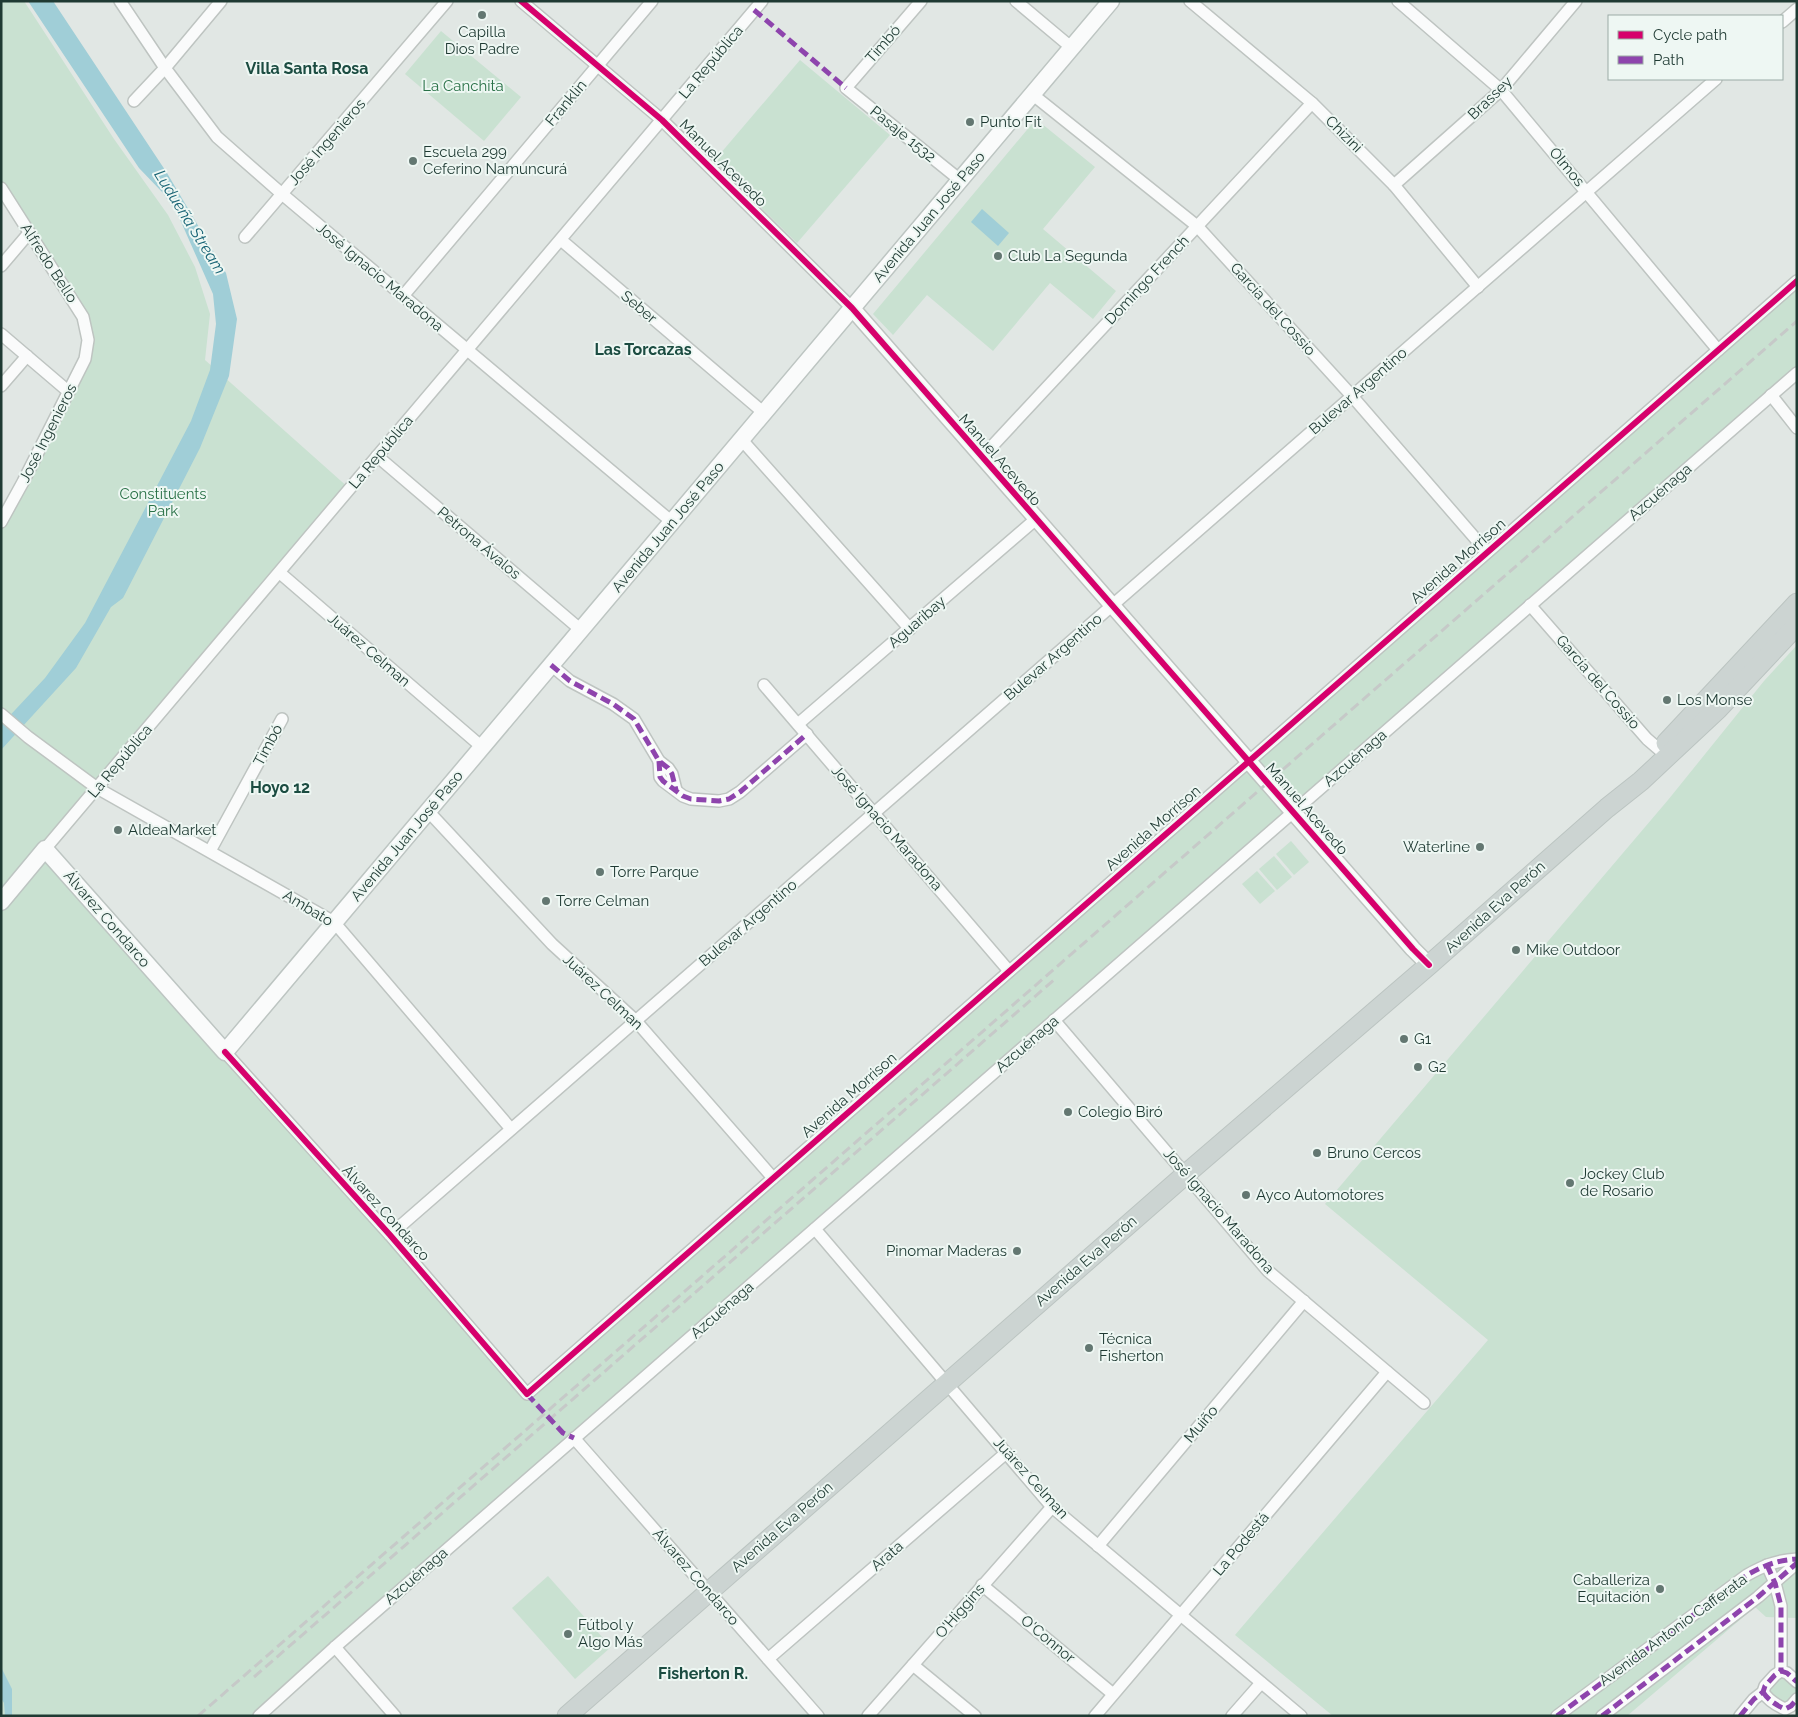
<svg xmlns="http://www.w3.org/2000/svg" width="1798" height="1717" viewBox="0 0 1798 1717" font-family="Raleway,sans-serif">
  <style>
    .green { fill: #c9e1d1 }
    .water { fill: #a0ced7 }
    .lines { fill: none; stroke-linecap: round; stroke-linejoin: round }
    .minor-casing { stroke: #bec4c1; stroke-width: 14 }
    .tertiary-casing { stroke: #bec4c1; stroke-width: 18 }
    .secondary-casing { stroke: #bdc5c2; stroke-width: 19 }
    .primary-casing { stroke: #bbc4c1; stroke-width: 21 }
    .minor { stroke: #fafbfb; stroke-width: 11 }
    .tertiary { stroke: #fafbfb; stroke-width: 15 }
    .secondary { stroke: #fafbfb; stroke-width: 16 }
    .primary { stroke: #ccd4d2; stroke-width: 19 }
    .rail { stroke: #c6c9c8; stroke-width: 3; stroke-dasharray: 10 5; stroke-linecap: butt }
    .quiet { stroke: #8e44ad; stroke-width: 5; stroke-dasharray: 10 5; stroke-linecap: butt }
    .cycleway-casing { stroke: #eef7f3; stroke-width: 9 }
    .cycleway { stroke: #d6006c; stroke-width: 6 }
    .poi-dot { fill: #637771; stroke: #eef7f3; stroke-width: 2 }
    .labels { text-anchor: middle; dominant-baseline: central; stroke-width: 4; stroke-linejoin: round; paint-order: stroke }
    .poi-label { font-size: 15px; fill: #1f3a33; stroke: #eef7f3; text-anchor: start }
    .street-label { font-size: 15px; fill: #1f3a33; stroke: #eef7f3 }
    .park-label { font-size: 15px; fill: #297147; stroke: #eef7f3 }
    .neighbourhood-label { font-size: 16px; font-weight: bold; fill: #1b4c41; stroke: #eef7f3 }
    .water-label { font-size: 16px; font-style: italic; fill: #196576; stroke: #eef7f3 }
  </style>
  <rect width="100%" height="100%" fill="#e1e7e4"/>
  <!-- green -->
  <g class="green">
    <path d="M1 1H24L114 139 168 215 195 267 210 314 205 360 350 489 46 849 527 1394 1797 281V373L259 1716H1V522L85 359 83 317 1 188Z"/>
    <path d="M441 31 521 97 484 141 405 74Z"/>
    <path d="M800 60 890 135 797 243 714 161Z"/>
    <path d="M1036 119 1095 167 1043 229 1116 291 1093 319 1050 283 993 351 927 295 893 335 873 314Z"/>
    <path d="M1797 645V1618L1766 1617 1755 1607 1627 1716H1333L1235 1635 1488 1340 1325 1204 1668 800 1764 681Z"/>
    <path d="M1291 841 1309 862 1294 875 1276 854Z"/>
    <path d="M1274 856 1292 877 1277 890 1259 869Z"/>
    <path d="M1257 871 1275 891 1260 904 1242 884Z"/>
    <path d="M548 1576 611 1647 575 1679 512 1608Z"/>
    <path d="M1783 1676 1797 1687V1690L1788 1702 1780 1704 1769 1695V1687L1777 1678Z"/>
  </g>
  <!-- water -->
  <g class="water">
    <path d="M28 1H53L167 173 226 273 237 319 229 376 200 448 123 598 111 607 76 668 1 750V725L45 678 85 623 191 421 210 370 216 324 213 294 178 215 163 193 139 168Z"/>
    <path d="M982 209 1009 233 998 246 971 222Z"/>
    <path d="M1 1667 12 1689V1716H5L4 1703 1 1698Z"/>
  </g>
  <g class="lines">
    <defs>
      <g id="minor">
        <path d="M120 1 165 68 217 137 282 194 672 522"/>
        <path d="M521 1 662 120 852 308"/>
        <path d="M921 1 846 88 960 180"/>
        <path d="M1016 1 1072 48"/>
        <path d="M1190 1 1312 103 1394 185 1478 287"/>
        <path d="M1398 1 1501 90 1718 350"/>
        <path d="M1782 22 1797 9"/>
        <path d="M1032 94 1197 226 1352 396 1487 552"/>
        <path d="M134 101 165 68 221 1"/>
        <path d="M1394 185 1501 90 1576 1"/>
        <path d="M1 188 83 317 88 340 85 359 23 482 1 522"/>
        <path d="M245 237 447 1"/>
        <path d="M561 240 764 413"/>
        <path d="M1 266 29 233"/>
        <path d="M403 296 652 1"/>
        <path d="M1 334 69 392"/>
        <path d="M1 386 27 356"/>
        <path d="M1771 395 1797 428"/>
        <path d="M741 439 910 629"/>
        <path d="M377 456 581 630"/>
        <path d="M982 457 1312 103"/>
        <path d="M280 573 482 747"/>
        <path d="M1530 605 1647 739 1668 757"/>
        <path d="M551 665 570 681 613 704 634 719 659 761 668 768 672 774 676 790"/>
        <path d="M764 685 1009 971"/>
        <path d="M1 714 28 737 97 788 334 922 511 1129"/>
        <path d="M798 724 1036 519"/>
        <path d="M659 761 660 777 663 781 683 796 691 799 719 801 729 799 740 792 807 734"/>
        <path d="M428 811 552 944 636 1021 773 1178"/>
        <path d="M45 849 762 1"/>
        <path d="M210 851 282 719"/>
        <path d="M1054 1020 1268 1271 1424 1403"/>
        <path d="M225 1052 390 1235 527 1394 1797 281"/>
        <path d="M815 1229 1052 1507 1301 1716"/>
        <path d="M390 1235 1716 79"/>
        <path d="M574 1438 818 1716"/>
        <path d="M1098 1546 1304 1301"/>
        <path d="M1767 1565 1775 1583 1781 1606V1671"/>
        <path d="M982 1585 1113 1694"/>
        <path d="M335 1647 395 1716"/>
        <path d="M768 1659 1006 1453"/>
        <path d="M913 1665 975 1716"/>
        <path d="M1781 1671 1787 1673 1797 1682"/>
        <path d="M1763 1692C1768 1700 1776 1705 1785 1709L1791 1706 1797 1699"/>
        <path d="M259 1716 335 1647 1797 373"/>
        <path d="M868 1716 1052 1507"/>
        <path d="M1095 1716 1387 1372"/>
        <path d="M1232 1716 1261 1683"/>
        <path d="M1557 1716 1747 1575C1763 1566 1777 1560 1797 1559"/>
        <path d="M1602 1716 1758 1597 1797 1563"/>
        <path d="M1740 1716 1754 1699 1763 1692 1765 1686 1775 1675 1781 1671"/>
      </g>
      <path id="tertiary" d="M852 308 1413 949 1429 965"/>
      <path id="secondary" d="M1 902 45 849 225 1052 1111 1"/>
      <g id="primary">
        <path d="M1666 743 1797 603"/>
        <path d="M567 1716 1186 1174 1429 965 1607 808 1641 781 1718 709 1797 625"/>
      </g>
    </defs>
    <!-- minor casing -->
    <use href="#minor" class="minor-casing"/>
    <!-- tertiary casing -->
    <use href="#tertiary" class="tertiary-casing"/>
    <!-- secondary casing -->
    <use href="#secondary" class="secondary-casing"/>
    <!-- primary casing -->
    <use href="#primary" class="primary-casing"/>
    <!-- minor -->
    <use href="#minor" class="minor"/>
    <!-- tertiary -->
    <use href="#tertiary" class="tertiary"/>
    <!-- secondary -->
    <use href="#secondary" class="secondary"/>
    <!-- primary -->
    <use href="#primary" class="primary"/>
    <!-- rail -->
    <g class="rail">
      <path d="M254 1677 1055 979"/>
      <path d="M198 1716 1797 321"/>
    </g>
    <!-- quiet -->
    <g class="quiet">
      <path d="M754 10 846 88"/>
      <path d="M551 665 570 681 613 704 634 719 659 761 668 768 672 774 676 790"/>
      <path d="M659 761 660 777 663 781 683 796 691 799 719 801 729 799 740 792 807 734"/>
      <path d="M527 1394 563 1433 574 1438"/>
      <path d="M1767 1565 1775 1583 1781 1606V1671"/>
      <path d="M1781 1671 1787 1673 1797 1682"/>
      <path d="M1763 1692C1768 1700 1776 1705 1785 1709L1791 1706 1797 1699"/>
      <path d="M1557 1716 1747 1575C1763 1566 1777 1560 1797 1559"/>
      <path d="M1602 1716 1758 1597 1797 1563"/>
      <path d="M1740 1716 1754 1699 1763 1692 1765 1686 1775 1675 1781 1671"/>
    </g>
    <defs>
      <g id="cycleway">
        <path d="M521 1 662 120 852 308 1413 949 1429 965"/>
        <path d="M225 1052 390 1235 527 1394 1797 281"/>
      </g>
    </defs>
    <!-- cycleway casing -->
    <use href="#cycleway" class="cycleway-casing"/>
    <!-- cycleway -->
    <use href="#cycleway" class="cycleway"/>
  </g>
  <!-- markers -->
  <g class="poi-dot">
    <circle cx="482" cy="15" r="5"/>
    <circle cx="970" cy="122" r="5"/>
    <circle cx="413" cy="161" r="5"/>
    <circle cx="998" cy="256" r="5"/>
    <circle cx="1667" cy="700" r="5"/>
    <circle cx="118" cy="830" r="5"/>
    <circle cx="1480" cy="847" r="5"/>
    <circle cx="600" cy="872" r="5"/>
    <circle cx="546" cy="901" r="5"/>
    <circle cx="1516" cy="950" r="5"/>
    <circle cx="1404" cy="1039" r="5"/>
    <circle cx="1418" cy="1067" r="5"/>
    <circle cx="1068" cy="1112" r="5"/>
    <circle cx="1317" cy="1153" r="5"/>
    <circle cx="1570" cy="1183" r="5"/>
    <circle cx="1246" cy="1195" r="5"/>
    <circle cx="1017" cy="1251" r="5"/>
    <circle cx="1089" cy="1348" r="5"/>
    <circle cx="1660" cy="1589" r="5"/>
    <circle cx="568" cy="1634" r="5"/>
  </g>
  <g class="labels">
    <!-- poi labels -->
    <g class="poi-label">
      <text x="482" y="32" text-anchor="middle">Capilla<tspan x="482" dy="17">Dios Padre</tspan></text>
      <text x="980" y="122">Punto Fit</text>
      <text x="423" y="152">Escuela 299<tspan x="423" dy="17">Ceferino Namuncurá</tspan></text>
      <text x="1008" y="256">Club La Segunda</text>
      <text x="1677" y="700">Los Monse</text>
      <text x="128" y="830">AldeaMarket</text>
      <text x="1470" y="847" text-anchor="end">Waterline</text>
      <text x="610" y="872">Torre Parque</text>
      <text x="556" y="901">Torre Celman</text>
      <text x="1526" y="950">Mike Outdoor</text>
      <text x="1414" y="1039">G1</text>
      <text x="1428" y="1067">G2</text>
      <text x="1078" y="1112">Colegio Biró</text>
      <text x="1327" y="1153">Bruno Cercos</text>
      <text x="1580" y="1174">Jockey Club<tspan x="1580" dy="17">de Rosario</tspan></text>
      <text x="1256" y="1195">Ayco Automotores</text>
      <text x="1007" y="1251" text-anchor="end">Pinomar Maderas</text>
      <text x="1099" y="1339">Técnica<tspan x="1099" dy="17">Fisherton</tspan></text>
      <text x="1650" y="1580" text-anchor="end">Caballeriza<tspan x="1650" dy="17">Equitación</tspan></text>
      <text x="578" y="1625">Fútbol y<tspan x="578" dy="17">Algo Más</tspan></text>
    </g>
    <!-- street labels -->
    <g class="street-label">
      <text transform="translate(883 44) rotate(-49)">Timbó</text>
      <text transform="translate(711 62) rotate(-50)">La República</text>
      <text transform="translate(1490 98) rotate(-44)">Brassey</text>
      <text transform="translate(566 103) rotate(-50)">Franklin</text>
      <text transform="translate(903 134) rotate(39)">Pasaje 1532</text>
      <text transform="translate(1344 134) rotate(45)">Chizini</text>
      <text transform="translate(327 142) rotate(-49)">José Ingenieros</text>
      <text transform="translate(723 163) rotate(45)">Manuel Acevedo</text>
      <text transform="translate(1567 167) rotate(50)">Ólmos</text>
      <text transform="translate(929 217) rotate(-50)">Avenida Juan José Paso</text>
      <text transform="translate(49 263) rotate(57)">Alfredo Bello</text>
      <text transform="translate(380 277) rotate(40)">José Ignacio Maradona</text>
      <text transform="translate(1147 280) rotate(-47)">Domingo French</text>
      <text transform="translate(639 307) rotate(40)">Seber</text>
      <text transform="translate(1273 309) rotate(48)">García del Cossio</text>
      <text transform="translate(1358 391) rotate(-41)">Bulevar Argentino</text>
      <text transform="translate(48 433) rotate(-63)">José Ingenieros</text>
      <text transform="translate(381 452) rotate(-50)">La República</text>
      <text transform="translate(1000 460) rotate(49)">Manuel Acevedo</text>
      <text transform="translate(1660 492) rotate(-41)">Azcuénaga</text>
      <text transform="translate(668 527) rotate(-50)">Avenida Juan José Paso</text>
      <text transform="translate(479 543) rotate(40)">Petrona Ávalos</text>
      <text transform="translate(1458 561) rotate(-41)">Avenida Morrison</text>
      <text transform="translate(917 622) rotate(-41)">Aguaribay</text>
      <text transform="translate(369 650) rotate(41)">Juárez Celman</text>
      <text transform="translate(1053 657) rotate(-41)">Bulevar Argentino</text>
      <text transform="translate(1598 682) rotate(49)">García del Cossio</text>
      <text transform="translate(268 745) rotate(-62)">Timbó</text>
      <text transform="translate(1355 758) rotate(-41)">Azcuénaga</text>
      <text transform="translate(120 761) rotate(-50)">La República</text>
      <text transform="translate(1307 809) rotate(49)">Manuel Acevedo</text>
      <text transform="translate(887 828) rotate(49)">José Ignacio Maradona</text>
      <text transform="translate(1153 828) rotate(-41)">Avenida Morrison</text>
      <text transform="translate(407 836) rotate(-50)">Avenida Juan José Paso</text>
      <text transform="translate(1495 907) rotate(-42)">Avenida Eva Perón</text>
      <text transform="translate(308 908) rotate(31)">Ambato</text>
      <text transform="translate(107 919) rotate(49)">Álvarez Condarco</text>
      <text transform="translate(748 923) rotate(-41)">Bulevar Argentino</text>
      <text transform="translate(603 992) rotate(43)">Juárez Celman</text>
      <text transform="translate(1027 1044) rotate(-41)">Azcuénaga</text>
      <text transform="translate(849 1095) rotate(-41)">Avenida Morrison</text>
      <text transform="translate(1219 1211) rotate(49)">José Ignacio Maradona</text>
      <text transform="translate(386 1213) rotate(48)">Álvarez Condarco</text>
      <text transform="translate(1086 1261) rotate(-41)">Avenida Eva Perón</text>
      <text transform="translate(722 1310) rotate(-41)">Azcuénaga</text>
      <text transform="translate(1201 1424) rotate(-50)">Muiño</text>
      <text transform="translate(1031 1478) rotate(48)">Juárez Celman</text>
      <text transform="translate(782 1527) rotate(-41)">Avenida Eva Perón</text>
      <text transform="translate(1241 1544) rotate(-50)">La Podestá</text>
      <text transform="translate(887 1556) rotate(-41)">Arata</text>
      <text transform="translate(416 1576) rotate(-41)">Azcuénaga</text>
      <text transform="translate(696 1577) rotate(49)">Álvarez Condarco</text>
      <text transform="translate(960 1611) rotate(-49)">O'Higgins</text>
      <text transform="translate(1673 1630) rotate(-36)">Avenida Antonio Cafferata</text>
      <text transform="translate(1048 1639) rotate(40)">O'Connor</text>
    </g>
    <!-- park labels -->
    <g class="park-label">
      <text x="463" y="86">La Canchita</text>
      <text x="163" y="494">Constituents<tspan x="163" dy="17">Park</tspan></text>
    </g>
    <!-- neighbourhood labels -->
    <g class="neighbourhood-label">
      <text x="307" y="68">Villa Santa Rosa</text>
      <text x="643" y="349">Las Torcazas</text>
      <text x="280" y="787">Hoyo 12</text>
      <text x="703" y="1673">Fisherton R.</text>
    </g>
    <!-- water labels -->
    <g class="water-label">
      <text transform="translate(190 222) rotate(58)">Ludueña Stream</text>
    </g>
  </g>
  <!-- border -->
  <rect width="1798" height="1717" fill="none" stroke="#1f3a33" stroke-width="5"/>
  <!-- legend -->
  <rect x="1608" y="15" width="175" height="65" fill="#eef7f3" stroke="#9baba6"/>
  <rect x="1618" y="31" width="25" height="8" fill="#d6006c" stroke="#9baba6"/>
  <text x="1653" y="40" font-size="15" fill="#1f3a33">Cycle path</text>
  <rect x="1618" y="56" width="25" height="8" fill="#8e44ad" stroke="#9baba6"/>
  <text x="1653" y="65" font-size="15" fill="#1f3a33">Path</text>
</svg>
